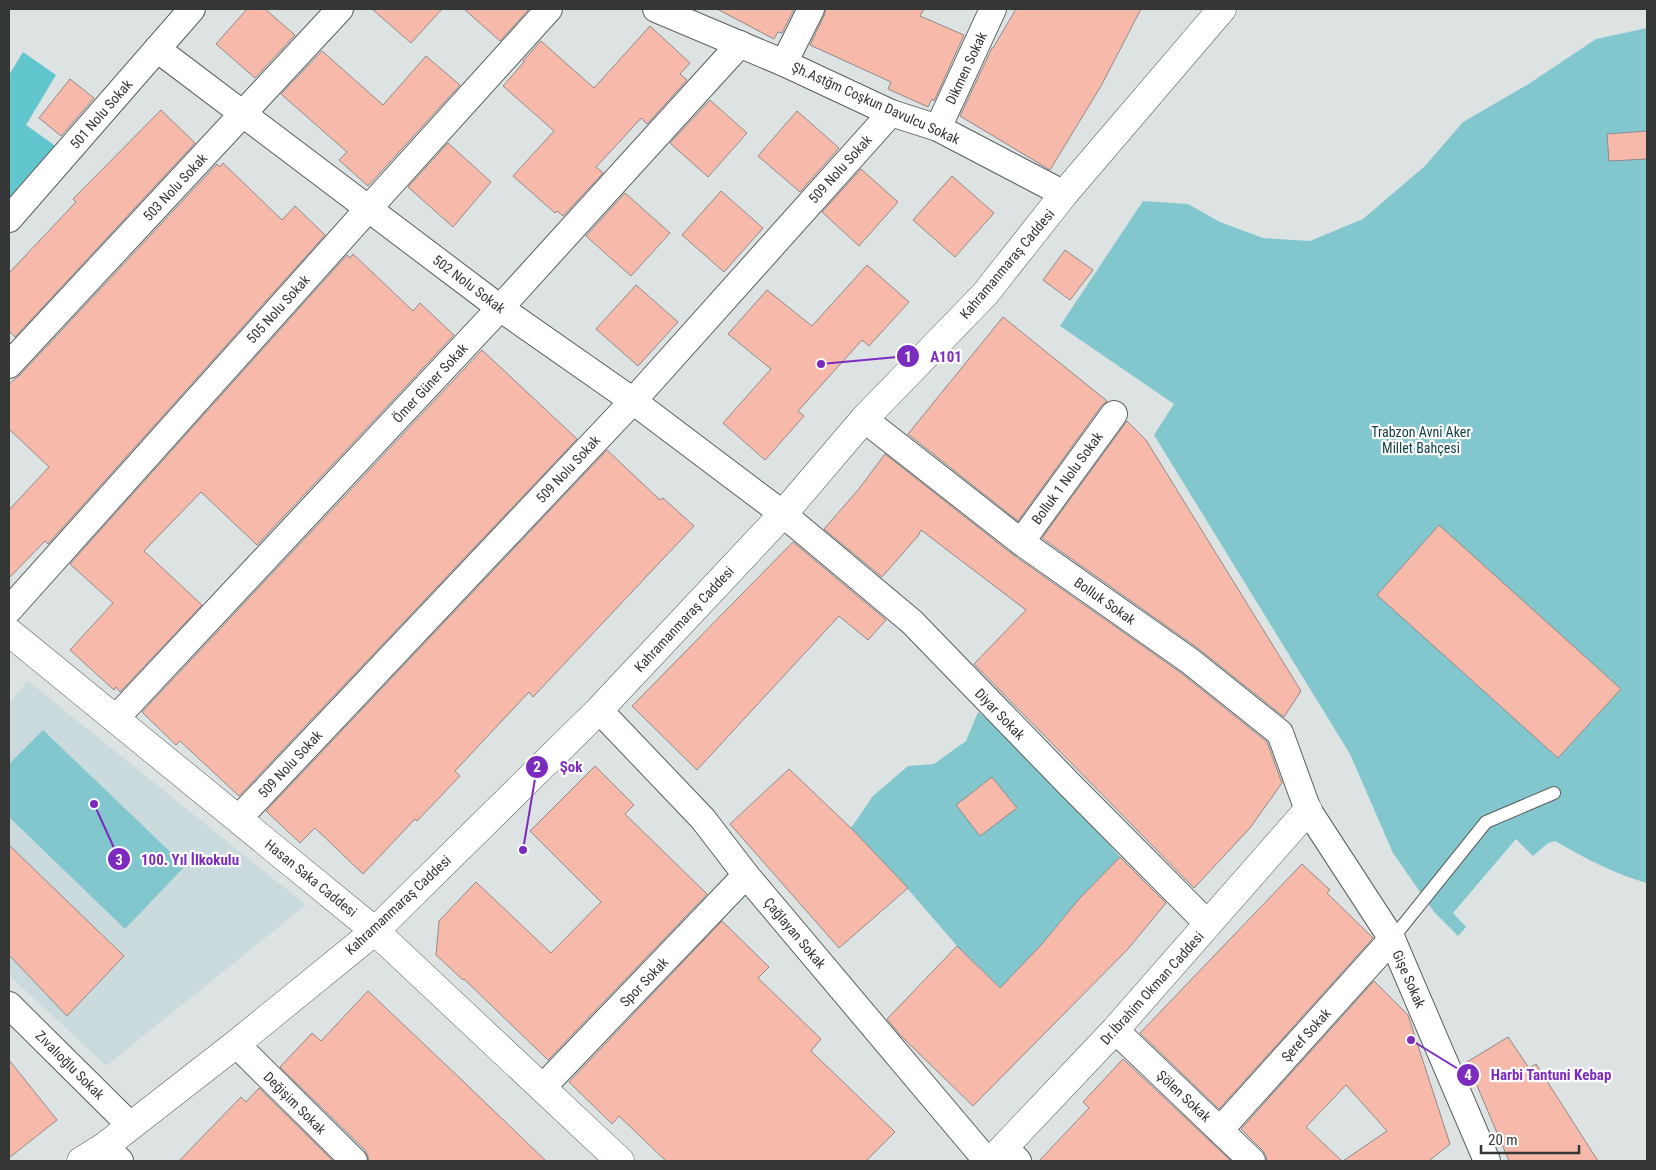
<svg xmlns="http://www.w3.org/2000/svg" width="1656" height="1170" viewBox="0 0 1656 1170" font-family="'Roboto Condensed',sans-serif">
  <style>
    .built { fill: #cbdadc }
    .green { fill: #81c7cd }
    .forest { fill: #62c6ce }
    .building { fill: #f7baaa; stroke: #8f8a89 }
    .lines { fill: none; stroke-linecap: round; stroke-linejoin: round }
    .service-casing { stroke: #5a5f5f; stroke-width: 14 }
    .minor-casing { stroke: #5a5f5f; stroke-width: 28 }
    .tertiary-casing { stroke: #5a5f5f; stroke-width: 29 }
    .service { stroke: #fff; stroke-width: 12 }
    .minor { stroke: #fff; stroke-width: 26 }
    .tertiary { stroke: #fff; stroke-width: 28 }
    .labels { text-anchor: middle; dominant-baseline: central; stroke-width: 4.5; stroke-linejoin: round; paint-order: stroke }
    .street-label { font-size: 14px; fill: #353737; stroke: #fff }
    .park-label { font-size: 14px; fill: #134246; stroke: #fff }
    .leader { fill: none; stroke: #7b2cbf; stroke-width: 2 }
    .callout-dot { fill: #7b2cbf; stroke: #fff; stroke-width: 2 }
    .mark-label { font-size: 15px; text-anchor: middle; font-weight: bold; fill: #fff }
    .callout-label { font-size: 15px; text-anchor: middle; font-weight: bold; fill: #7b2cbf; stroke: #fff; stroke-width: 4.5; stroke-linejoin: round; paint-order: stroke }
  </style>
  <rect width="100%" height="100%" fill="#dde3e3"/>
  <!-- built -->
  <path class="built" d="M28 681 306 905 106 1066 9 975V703Z"/>
  <!-- green -->
  <g class="green">
    <path d="M1647 28V883C1614 874 1585 858 1555 841L1548 843 1533 856 1516 839 1453 913 1466 927 1458 936 1434 912 1393 853 1350 754 1154 435 1174 404 1060 326 1143 201 1188 204 1220 222 1263 238 1310 241 1363 219 1425 166 1463 122 1527 85 1596 39Z"/>
    <path d="M978 712 1008 736 1086 817 1120 857 1079 899 1042 944 1001 988 957 946 907 888 851 828 873 796 908 766 934 764 966 741Z"/>
    <path d="M43 730 185 866 125 929 9 817V764Z"/>
  </g>
  <!-- forest -->
  <path class="forest" d="M23 52 56 75 26 125 57 147 9 201V75Z"/>
  <!-- building -->
  <g class="building">
    <path d="M247 9H265L295 35 255 78 216 44Z"/>
    <path d="M372 9H442L411 43Z"/>
    <path d="M464 9H529L500 41Z"/>
    <path d="M717 9H794L782 33 778 32 774 39Z"/>
    <path d="M826 9H924L920 16 964 35 934 101 932 99 928 107 888 89 891 82 810 45 824 16Z"/>
    <path d="M1016 9H1141L1101 86 1050 170 960 116 992 48H993Z"/>
    <path d="M650 26 690 63 680 74 687 80 647 124 641 118 623 138 596 167 603 173 563 216 557 211 555 213 513 176 554 131 503 86 524 62 523 61 541 41 594 88Z"/>
    <path d="M322 51 383 105 426 56 460 85 368 186 339 160 347 152 281 94Z"/>
    <path d="M70 79 94 98 61 136 39 118Z"/>
    <path d="M710 100 747 133 708 177 670 143Z"/>
    <path d="M161 110 195 143 15 337 9 331V273L76 202 73 199Z"/>
    <path d="M797 111 839 148 800 192 758 156Z"/>
    <path d="M1647 131V159L1609 161 1607 134Z"/>
    <path d="M448 143 491 182 453 227 408 187Z"/>
    <path d="M223 163 282 220 295 206 325 235 48 544 45 541 9 578V510L49 467 9 429V384L20 375 217 164 220 167Z"/>
    <path d="M861 169 898 202 859 246 822 212Z"/>
    <path d="M952 176 994 213 955 257 913 220Z"/>
    <path d="M721 191 763 228 724 272 682 235Z"/>
    <path d="M625 193 670 233 631 276 586 236Z"/>
    <path d="M1065 250 1093 270 1070 300 1043 280Z"/>
    <path d="M353 254 413 311 420 303 454 335 257 545 201 492 144 551 202 605 120 692 116 687 114 690 70 650 113 603 70 564 347 255 350 258Z"/>
    <path d="M867 265 909 302 869 346 862 340 798 411 804 416 765 460 723 423 771 369 728 334 767 290 812 326Z"/>
    <path d="M636 285 678 322 638 366 596 329Z"/>
    <path d="M1003 317 1107 401 1102 405 1018 521 908 434Z"/>
    <path d="M482 350 577 439 239 796 180 741 176 745 142 712Z"/>
    <path d="M1127 421 1146 440 1301 691 1284 717 1199 649 1042 538Z"/>
    <path d="M607 450 660 500 663 498 694 526 533 697 529 692 455 771 460 776 417 821 415 819 363 874 315 828 300 843 266 811Z"/>
    <path d="M885 454 1012 554 1181 673 1267 742 1282 783 1250 828 1194 888 974 664 1026 610 921 530 918 536 882 577 824 529 858 490Z"/>
    <path d="M1439 525 1621 689 1558 758 1377 595Z"/>
    <path d="M793 542 886 620 868 640 839 616 697 770 632 706Z"/>
    <path d="M595 766 634 805 625 814 707 894 548 1060 464 979 463 980 436 955 439 921 476 882 551 953 601 902 530 831Z"/>
    <path d="M789 769 851 828 908 888 839 948 730 824Z"/>
    <path d="M992 777 1017 808 980 836 956 805Z"/>
    <path d="M9 845 124 956 67 1016 9 955Z"/>
    <path d="M1120 857 1166 903 1128 949 973 1106 901 1036 887 1019 957 946 1000 988 1042 944 1079 899Z"/>
    <path d="M1302 864 1330 890 1327 893 1373 938 1219 1109 1140 1033Z"/>
    <path d="M722 921 769 967 758 978 821 1039 811 1051 895 1132 866 1161H666L619 1116 612 1124 569 1082Z"/>
    <path d="M1374 981 1408 1015 1450 1144 1429 1161H1343L1387 1131 1346 1085 1306 1127 1342 1161H1267L1266 1156 1263 1151 1241 1129Z"/>
    <path d="M368 991 465 1083 546 1161H369L368 1157 365 1150 280 1067 312 1033 321 1041Z"/>
    <path d="M1508 1037 1529 1068 1536 1064 1598 1161H1509L1467 1062Z"/>
    <path d="M1123 1059 1231 1161H1039L1089 1108 1083 1102Z"/>
    <path d="M9 1060 57 1120 9 1158Z"/>
    <path d="M259 1088 333 1161H179L241 1097 246 1102Z"/>
  </g>
  <g class="lines">
    <defs>
      <path id="service" d="M1392 939 1486 822 1554 793"/>
      <g id="minor">
        <path d="M656 9 784 63 891 113 938 128 1064 194"/>
        <path d="M157 49 500 308 633 401 783 514 912 622 1071 786 1208 924"/>
        <path d="M784 63 811 9"/>
        <path d="M938 128 993 9"/>
        <path d="M9 219 192 9"/>
        <path d="M9 365 340 9"/>
        <path d="M864 419 1021 542 1190 661 1280 733 1308 810 1392 939 1487 1161"/>
        <path d="M1021 542 1114 414"/>
        <path d="M9 610 369 208 549 9"/>
        <path d="M599 710 703 819 746 875 987 1161"/>
        <path d="M116 718 500 308 740 44"/>
        <path d="M238 819 633 401 891 113"/>
        <path d="M9 1005 131 1126"/>
        <path d="M1115 1030 1252 1161"/>
        <path d="M236 1044 354 1161"/>
        <path d="M542 1088 746 875"/>
        <path d="M1220 1130 1392 939"/>
        <path d="M105 1146 120 1161"/>
        <path d="M1005 1147 1018 1161"/>
      </g>
      <g id="tertiary">
        <path d="M9 632 375 931 620 1161"/>
        <path d="M81 1161 105 1146 236 1044 375 931 599 710 783 514 864 419 985 294 1064 194 1222 9"/>
        <path d="M991 1161 1115 1030 1308 810"/>
      </g>
    </defs>
    <!-- service casing -->
    <use href="#service" class="service-casing"/>
    <!-- minor casing -->
    <use href="#minor" class="minor-casing"/>
    <!-- tertiary casing -->
    <use href="#tertiary" class="tertiary-casing"/>
    <!-- service -->
    <use href="#service" class="service"/>
    <!-- minor -->
    <use href="#minor" class="minor"/>
    <!-- tertiary -->
    <use href="#tertiary" class="tertiary"/>
  </g>
  <g class="labels">
    <!-- street labels -->
    <g class="street-label">
      <text transform="translate(966 68) rotate(-65)">Dikmen Sokak</text>
      <text transform="translate(876 103) rotate(24)">Şh.Astğm Coşkun Davulcu Sokak</text>
      <text transform="translate(101 114) rotate(-49)">501 Nolu Sokak</text>
      <text transform="translate(840 169) rotate(-48)">509 Nolu Sokak</text>
      <text transform="translate(175 187) rotate(-47)">503 Nolu Sokak</text>
      <text transform="translate(1007 264) rotate(-50)">Kahramanmaraş Caddesi</text>
      <text transform="translate(469 284) rotate(37)">502 Nolu Sokak</text>
      <text transform="translate(278 309) rotate(-48)">505 Nolu Sokak</text>
      <text transform="translate(430 383) rotate(-47)">Ömer Güner Sokak</text>
      <text transform="translate(568 469) rotate(-47)">509 Nolu Sokak</text>
      <text transform="translate(1067 478) rotate(-54)">Bolluk 1 Nolu Sokak</text>
      <text transform="translate(1105 601) rotate(35)">Bolluk Sokak</text>
      <text transform="translate(684 619) rotate(-47)">Kahramanmaraş Caddesi</text>
      <text transform="translate(1000 714) rotate(46)">Diyar Sokak</text>
      <text transform="translate(290 764) rotate(-47)">509 Nolu Sokak</text>
      <text transform="translate(311 878) rotate(39)">Hasan Saka Caddesi</text>
      <text transform="translate(398 905) rotate(-43)">Kahramanmaraş Caddesi</text>
      <text transform="translate(795 933) rotate(50)">Çağlayan Sokak</text>
      <text transform="translate(1409 979) rotate(66)">Gişe Sokak</text>
      <text transform="translate(644 982) rotate(-46)">Spor Sokak</text>
      <text transform="translate(1152 988) rotate(-48)">Dr.İbrahim Okman Caddesi</text>
      <text transform="translate(1306 1035) rotate(-48)">Şeref Sokak</text>
      <text transform="translate(70 1065) rotate(45)">Zıvalıoğlu Sokak</text>
      <text transform="translate(1184 1096) rotate(43)">Şölen Sokak</text>
      <text transform="translate(295 1103) rotate(45)">Değişim Sokak</text>
    </g>
    <!-- park labels -->
    <g class="park-label">
      <text x="1421" y="432">Trabzon Avni Aker<tspan x="1421" dy="16">Millet Bahçesi</tspan></text>
    </g>
  </g>
  <!-- callouts -->
  <path class="leader" d="M821 364L908 356M523 850L537 767M94 804L119 859M1411 1040L1468 1075"/>
  <g class="callout-dot">
    <circle cx="821" cy="364" r="5"/>
    <circle cx="523" cy="850" r="5"/>
    <circle cx="94" cy="804" r="5"/>
    <circle cx="1411" cy="1040" r="5"/>
    <circle cx="908" cy="356" r="12"/>
    <circle cx="537" cy="767" r="12"/>
    <circle cx="119" cy="859" r="12"/>
    <circle cx="1468" cy="1075" r="12"/>
  </g>
  <g class="mark-label">
    <text x="908" y="362">1</text>
    <text x="537" y="772">2</text>
    <text x="119" y="865">3</text>
    <text x="1468" y="1080">4</text>
  </g>
  <g class="callout-label">
    <text x="946" y="362">A101</text>
    <text x="571" y="772">Şok</text>
    <text x="190" y="865">100. Yıl İlkokulu</text>
    <text x="1551" y="1080">Harbi Tantuni Kebap</text>
  </g>
  <!-- border -->
  <rect width="1656" height="1170" fill="none" stroke="#353737" stroke-width="20"/>
  <!-- scale -->
  <path d="M1481 1145v8h98v-8" fill="none" stroke="#353737" stroke-width="2.5"/>
  <text x="1488" y="1145" font-size="15" fill="#353737" stroke="#ffffff" stroke-width="4" paint-order="stroke">20 m</text>
</svg>
